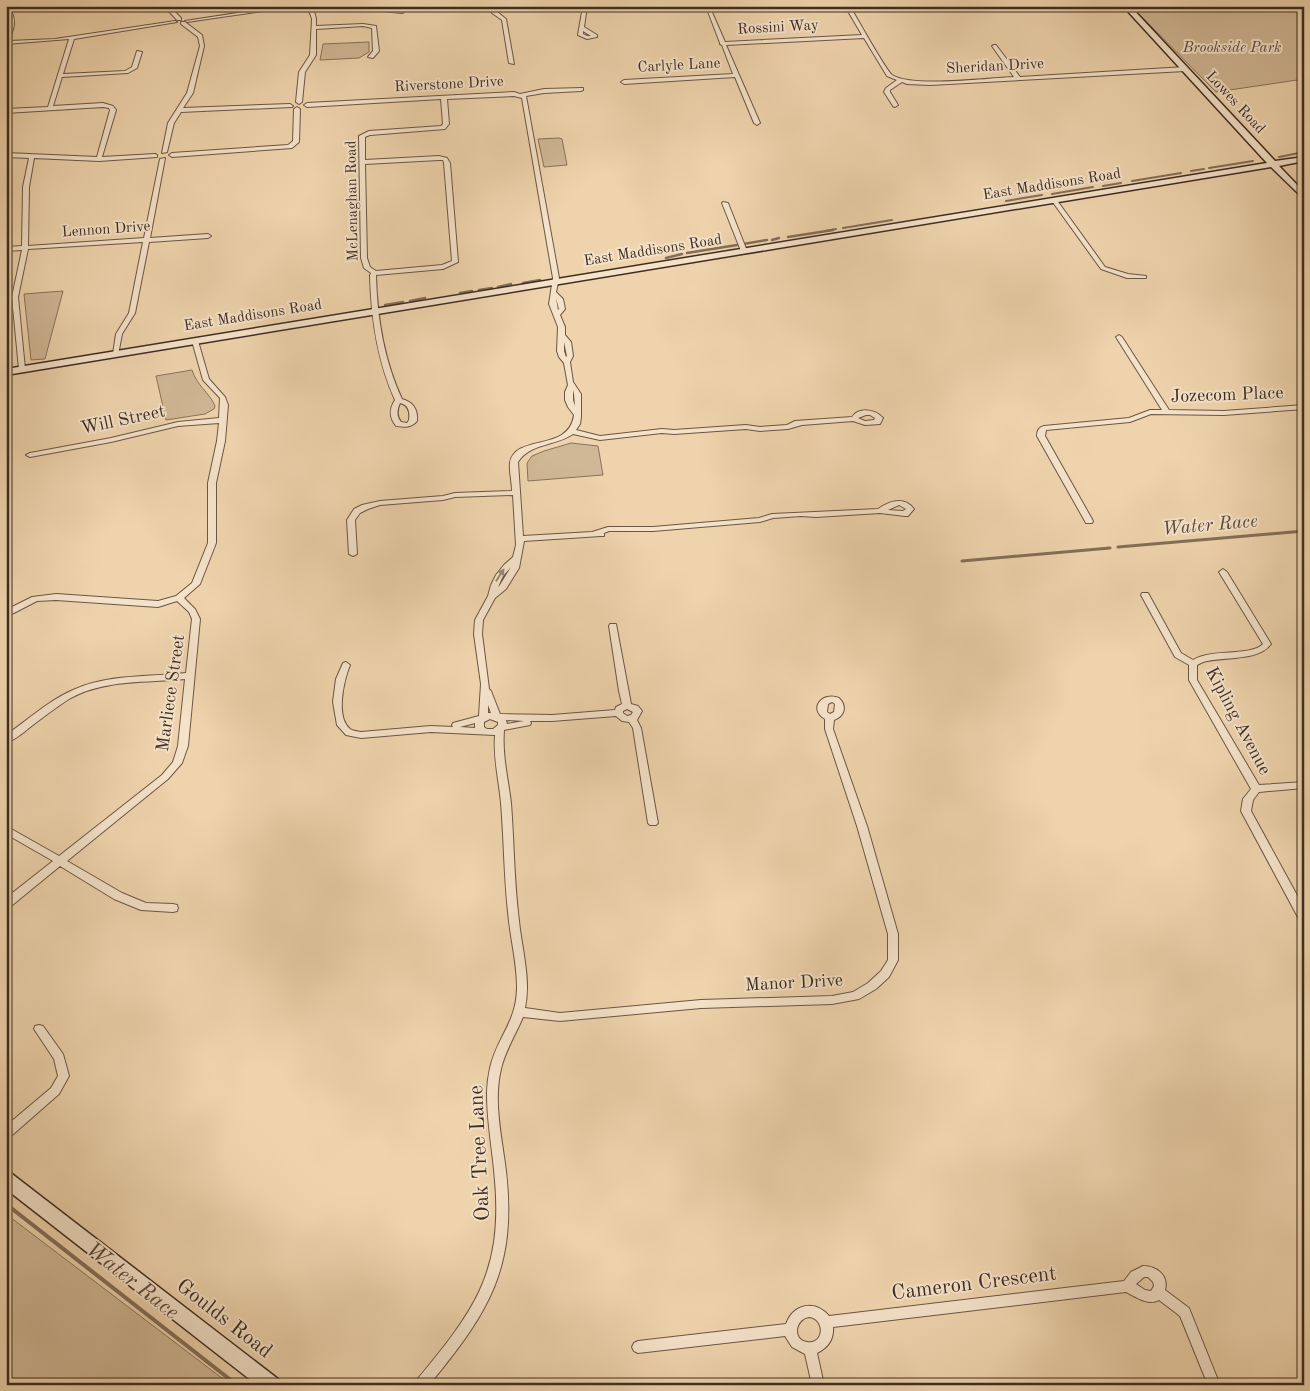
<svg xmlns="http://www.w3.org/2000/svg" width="1310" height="1391" viewBox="0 0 1310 1391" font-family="'Old Standard TT',serif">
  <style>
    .green { fill: #d0b795; stroke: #88725c }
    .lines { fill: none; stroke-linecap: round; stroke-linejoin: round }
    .stream-far3 { stroke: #846e59; stroke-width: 2 }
    .stream-far2 { stroke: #846e59; stroke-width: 2.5 }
    .stream-far1 { stroke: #846e59; stroke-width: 3 }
    .stream { stroke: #846e59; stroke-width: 4 }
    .street-casing { stroke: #6b5645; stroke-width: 2 }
    .secondary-casing { stroke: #3f2c23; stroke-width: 3 }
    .street { fill: #f4e2c9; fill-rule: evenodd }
    .secondary { fill: #f4e2c9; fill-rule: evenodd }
    .oneway { fill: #9a8776 }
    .labels { text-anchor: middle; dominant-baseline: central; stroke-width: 4; stroke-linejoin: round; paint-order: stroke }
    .far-street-label { font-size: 15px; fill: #3f2c23; stroke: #f4e2c9 }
    .far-park-label { font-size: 15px; font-style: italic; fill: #5c483a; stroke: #f4e2c9 }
    .street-label { font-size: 18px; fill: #3f2c23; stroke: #f4e2c9 }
    .water-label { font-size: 19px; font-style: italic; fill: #5c483a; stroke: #f4e2c9 }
    .near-street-label { font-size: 21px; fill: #3f2c23; stroke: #f4e2c9 }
    .near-water-label { font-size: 22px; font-style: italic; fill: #5c483a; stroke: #f4e2c9 }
  </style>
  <rect width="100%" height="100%" fill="#eed3ac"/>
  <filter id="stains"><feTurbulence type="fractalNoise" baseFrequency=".004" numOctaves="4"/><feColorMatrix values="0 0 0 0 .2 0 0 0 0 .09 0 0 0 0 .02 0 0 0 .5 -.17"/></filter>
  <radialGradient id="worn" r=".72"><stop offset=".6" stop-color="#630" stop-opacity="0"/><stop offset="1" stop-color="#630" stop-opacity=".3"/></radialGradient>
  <!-- green -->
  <g class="green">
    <path d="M1131 6H1304V79L1216 92Z"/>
    <path d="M369 42V52L359 58 320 60 323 44Z"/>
    <path d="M559 138 562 139 567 165 544 167 538 139Z"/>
    <path d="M63 291 45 359 31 360 24 294Z"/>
    <path d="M192 370C197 386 209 392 215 406L214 409 205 414 166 420 156 376Z"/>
    <path d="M571 443 598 446 603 475 528 481 527 463 532 456 544 451Z"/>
    <path d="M6 1214 231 1385H6Z"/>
  </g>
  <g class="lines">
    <!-- stream-far3 -->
    <g class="stream-far3">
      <path d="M1279 157 1304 152"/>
      <path d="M1209 168 1253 161"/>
      <path d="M1191 171 1204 169"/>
      <path d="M1132 181 1181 173"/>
      <path d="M1103 186 1121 183"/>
      <path d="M1052 194 1093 187"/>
      <path d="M1006 201 1042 195"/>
      <path d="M843 228 892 220"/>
      <path d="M825 231 836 229"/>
    </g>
    <!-- stream-far2 -->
    <g class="stream-far2">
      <path d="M788 237 833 230"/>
      <path d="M772 240 779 238"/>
      <path d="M743 244 767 240"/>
      <path d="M687 253 737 245"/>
      <path d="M666 258 682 254"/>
      <path d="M523 283 540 280"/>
      <path d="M498 287 511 284"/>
      <path d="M479 290 492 288"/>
      <path d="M460 293 472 291"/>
      <path d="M410 301 425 298"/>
      <path d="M385 305 403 302"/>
    </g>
    <!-- stream-far1 -->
    <g class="stream-far1">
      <path d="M1118 547 1304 531"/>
      <path d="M962 561 1110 548"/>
    </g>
    <!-- stream -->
    <path class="stream" d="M6 1204 237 1385"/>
    <defs>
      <g id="street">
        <path d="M164 6H169L181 18V20H177Z"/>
        <path d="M283 6H297L187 22 185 21Z"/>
        <path d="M300 6H306L314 11 316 19V26L363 24 376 26 379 51 373 58 368 57 373 51 372 28 363 26 316 29V55L305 72 302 102 299 104 296 102 299 72 310 55 312 19 310 13Z"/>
        <path d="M341 6H383L385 9 404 12 402 13 382 11 378 7H343Z"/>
        <rect x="420" y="6" width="4" height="4"/>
        <path d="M583 6H587L584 27 597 35V37L587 39 578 35ZM583 31 591 36H587L583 34Z"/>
        <path d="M845 6H850C856 17 886 70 892 75 913 88 987 78 1014 77L992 46 994 45H996L1020 77 1185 67 1188 69 1185 71 930 85 907 84 902 82 890 90V92L898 105 895 107 893 106 884 92 886 88 897 80 887 76 864 38 726 45 760 123 757 125 754 123 735 77 624 84 621 82 624 80 733 74 722 45 720 44V43L707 9 711 10 725 42 862 35Z"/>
        <path d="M7 11H11C17 22 13 30 9 41L55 39 175 21 177 22 74 39 63 74 125 71 132 67 137 51 142 52 137 68 128 73 62 77 53 106 103 103 113 106 116 110 102 157 155 154 157 155V157L99 161 34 158 29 187 28 246 144 238 160 159 165 158 150 238 208 234 211 236 208 238 149 242 135 313 122 334 118 355H114L113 354 116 334 129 313 143 242 28 249 18 297 25 369 22 371 19 369 12 297 22 250 6 251V247L22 246 23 187 29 158 6 157V153L97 157 110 110 109 108 103 107 6 113V109L48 107 69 39 6 44V35L10 23Z"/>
        <path d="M492 11H496L506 19 514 64 509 63 502 20 492 13Z"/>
        <path d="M181 22H185L202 35 204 46 193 93 183 108 290 104 293 106 292 107 181 112 174 123 167 152 162 153 168 123 187 93 200 46 198 37 181 24Z"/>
        <path d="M583 88V90L581 91 544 93 526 96 559 278 556 292 563 299 565 309 560 315 565 327V335L571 342 573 356 570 362 573 382 581 394V417L580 424 576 430 600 436 662 429 674 430 746 425 760 427 787 425 795 421 852 417C859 407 875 409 883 418L880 424 865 425 853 421 802 425 788 429 760 431 746 429 674 434 662 433 600 440 573 434C556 446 530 443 518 462L523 536 592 532 608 527H653L759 518 772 514 878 509C890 501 904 496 914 509L908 516H905L880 513 816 517 801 516 773 518 760 522 653 531H609L604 533V536H601L524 541 519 568 506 589 495 598 483 620 482 634 489 689 491 691 500 714 552 715 615 710 616 707 622 704 619 691 609 626 610 624H616L631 704 638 706 642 711 637 720 641 728 658 823 656 825H650L648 823 633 728 629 722 622 721 616 716 552 721H530L531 723 530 725 504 730C502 755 508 778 511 803 514 842 514 882 519 921 522 950 531 979 525 1008L560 1013 701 1000 832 996 853 992 868 983 881 971 888 960V934L857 826 825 729V719C808 709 822 691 839 698 847 706 845 716 834 720L833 729 867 826 898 934V960L889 977 876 989 859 999 832 1004 701 1008 560 1021 523 1017C516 1034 505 1051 501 1069 493 1102 502 1138 506 1171 517 1268 489 1312 429 1385H415L416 1381C473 1312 503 1274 495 1181 493 1152 487 1124 487 1094 487 1086 488 1077 490 1068 497 1037 517 1022 517 987 517 962 510 937 508 912 504 875 504 839 501 803 499 780 493 758 495 735L431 732 361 738 346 735 337 725 333 702 336 679 343 663 346 662 350 665C344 680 335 717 350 729 353 731 357 731 361 732L431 726 453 727 452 725 453 723 479 716 481 684 474 634 475 620 488 596 491 585 496 575 504 565 513 557 516 545 513 495 455 497 443 500 380 505 368 509 360 513 355 520 357 554 353 556 349 554 347 520 354 509 362 505 380 501 443 496 455 493 512 491C512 482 509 471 510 463 515 433 569 453 574 415L568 407 565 400V392L568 385 564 363 559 357 557 351 558 327 549 304 553 278 522 98 514 96 447 99 449 124 445 129 370 135 365 137V160L439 156 447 158 450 163 458 262 443 269 376 275C377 318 384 360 402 399 413 402 418 409 417 421 411 428 405 427 396 426 389 417 389 409 395 400 377 360 371 318 370 275L371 273 364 268 361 258 359 136 369 131 441 126 443 124 441 99 307 107 304 105 307 103 514 92 520 94 544 89ZM439 160H443L444 163 452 261 442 265 376 271 370 267 367 258 365 164ZM556 298 559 309 558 310ZM564 342 567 356 566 357 564 351ZM573 390 574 394 575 406 573 400ZM400 403C409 405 410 412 409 420L407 423 401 422C396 416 397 410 400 403ZM866 415H870L875 418 874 420 865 421 858 418ZM899 505 906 509 903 511 888 510ZM511 567 500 585 498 587 503 576ZM832 702 835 704 834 712 830 714 827 712 828 704ZM488 705 491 713H488ZM627 709 633 712 631 715 627 716 623 713V711ZM490 719 498 722V725L493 729H487L484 727V722ZM506 720 524 721 507 724ZM475 723V728L460 727Z"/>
        <path d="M297 107 300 109 299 142 292 148 172 157 169 155 172 153 288 145 293 141 294 109Z"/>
        <path d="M1052 199H1056L1105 267 1128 274 1146 276V278H1127L1101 269 1052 201Z"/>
        <path d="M723 202 728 203 747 251 746 252 741 251 722 203Z"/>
        <path d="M1119 335 1122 337 1169 410 1224 411 1304 405V409L1224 415 1151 414 1130 422 1046 430 1045 436 1093 521 1092 523H1086L1037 436C1037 431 1039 427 1044 426L1129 418 1150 410H1162L1116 337Z"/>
        <path d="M195 339 198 341 209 379 225 397 228 405 225 441 216 483V543L200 584 184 598 195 609 200 619 188 746 182 763 168 779 67 861 122 893 146 903 173 904 177 905 178 908 177 911 173 912 141 910 114 899 60 866 10 907 6 908V898L53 861 6 834V826L59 856 162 775 173 762 178 746 185 679C147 683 104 679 69 699 55 708 42 718 29 728 22 734 14 740 6 743V735C28 720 48 701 73 690 108 674 149 677 186 673L192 619 189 612 177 601 158 607 56 600 37 601 6 617V610L32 597 56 594 158 601 176 596 192 583 208 543V483L217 441 219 423 178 426 111 442 30 457 26 455 30 453 111 438 178 422 219 418 220 398 203 380 192 341Z"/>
        <path d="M1223 569 1227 572 1271 644C1258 662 1223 656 1203 662L1197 665V680L1259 785 1304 782V788L1259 792 1253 800 1251 811 1304 908V922L1300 921 1241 811 1243 799 1251 789 1189 680V665L1175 657 1141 595 1142 593H1148L1181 653 1193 660C1212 648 1250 657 1263 644L1219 572Z"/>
        <path d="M39 1025 43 1026 63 1054 69 1076 59 1094 10 1137 6 1138V1126L51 1088 58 1076 54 1059 34 1029 35 1026Z"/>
        <path d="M1143 1266C1156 1266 1169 1275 1165 1290L1189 1308 1220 1385H1208L1180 1316 1159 1300C1148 1306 1136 1297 1126 1292L833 1327C834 1339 828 1348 817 1353L824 1385H812L805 1354 792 1347 785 1336 638 1353 634 1351 632 1347 634 1343 638 1341 786 1324C793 1304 815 1299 829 1316L1124 1281 1131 1272ZM1144 1277H1148L1153 1282 1154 1286 1151 1291 1145 1290 1136 1284ZM809 1317C826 1319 824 1345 807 1342 792 1340 795 1319 809 1317Z"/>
      </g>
      <g id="secondary">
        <path d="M1123 6H1130L1275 161 1304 157V161L1279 166 1304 192V199L1271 167 6 375V369L1267 163Z"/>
        <path d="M6 1172 12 1174 278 1379 281 1385H257L6 1189Z"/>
      </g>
    </defs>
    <!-- street casing -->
    <use href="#street" class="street-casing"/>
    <!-- secondary casing -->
    <use href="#secondary" class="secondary-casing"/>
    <!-- street -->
    <use href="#street" class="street"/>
    <!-- secondary -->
    <use href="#secondary" class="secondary"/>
  </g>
  <!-- one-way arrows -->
  <defs><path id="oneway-solid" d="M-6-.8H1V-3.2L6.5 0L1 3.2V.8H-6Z" transform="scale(1.25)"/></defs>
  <use class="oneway" href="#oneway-solid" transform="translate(500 575) rotate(-57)"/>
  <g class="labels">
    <!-- far-street labels -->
    <g class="far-street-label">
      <text transform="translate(778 28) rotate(-3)">Rossini Way</text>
      <text transform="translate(679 66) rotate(-3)">Carlyle Lane</text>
      <text transform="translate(995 67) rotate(-3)">Sheridan Drive</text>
      <text transform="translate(449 85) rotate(-3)">Riverstone Drive</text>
      <text transform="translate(1235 103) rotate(47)">Lowes Road</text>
      <text transform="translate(1052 185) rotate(-9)">East Maddisons Road</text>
      <text transform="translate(353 201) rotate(-91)">McLenaghan Road</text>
      <text transform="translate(106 230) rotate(-4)">Lennon Drive</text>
      <text transform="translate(653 251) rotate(-9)">East Maddisons Road</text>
      <text transform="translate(253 316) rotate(-9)">East Maddisons Road</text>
    </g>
    <!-- far-park labels -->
    <g class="far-park-label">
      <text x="1232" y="48">Brookside Park</text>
    </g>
    <!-- street labels -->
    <g class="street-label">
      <text transform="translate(1227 395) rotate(-2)">Jozecom Place</text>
      <text transform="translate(123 420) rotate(-12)">Will Street</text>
      <text transform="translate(171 693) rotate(-82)">Marliece Street</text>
      <text transform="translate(1238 721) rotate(62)">Kipling Avenue</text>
      <text transform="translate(794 983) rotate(-3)">Manor Drive</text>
    </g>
    <!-- water labels -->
    <g class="water-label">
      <text transform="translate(1210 526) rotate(-5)">Water Race</text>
    </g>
    <!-- near-street labels -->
    <g class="near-street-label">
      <text transform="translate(480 1153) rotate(-93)">Oak Tree Lane</text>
      <text transform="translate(974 1284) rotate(-7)">Cameron Crescent</text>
      <text transform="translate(224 1319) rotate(38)">Goulds Road</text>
    </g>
    <!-- near-water labels -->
    <g class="near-water-label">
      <text transform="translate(132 1281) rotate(38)">Water Race</text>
    </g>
  </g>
  <!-- margin -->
  <rect width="1310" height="1391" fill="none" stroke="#eed3ac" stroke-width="25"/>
  <rect x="8" y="8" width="1295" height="1376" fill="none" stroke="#3f2c23" stroke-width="2.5"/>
  <rect x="12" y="12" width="1285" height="1366" fill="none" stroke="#3f2c23"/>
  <rect width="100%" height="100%" filter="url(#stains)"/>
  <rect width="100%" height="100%" fill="url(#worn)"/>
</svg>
